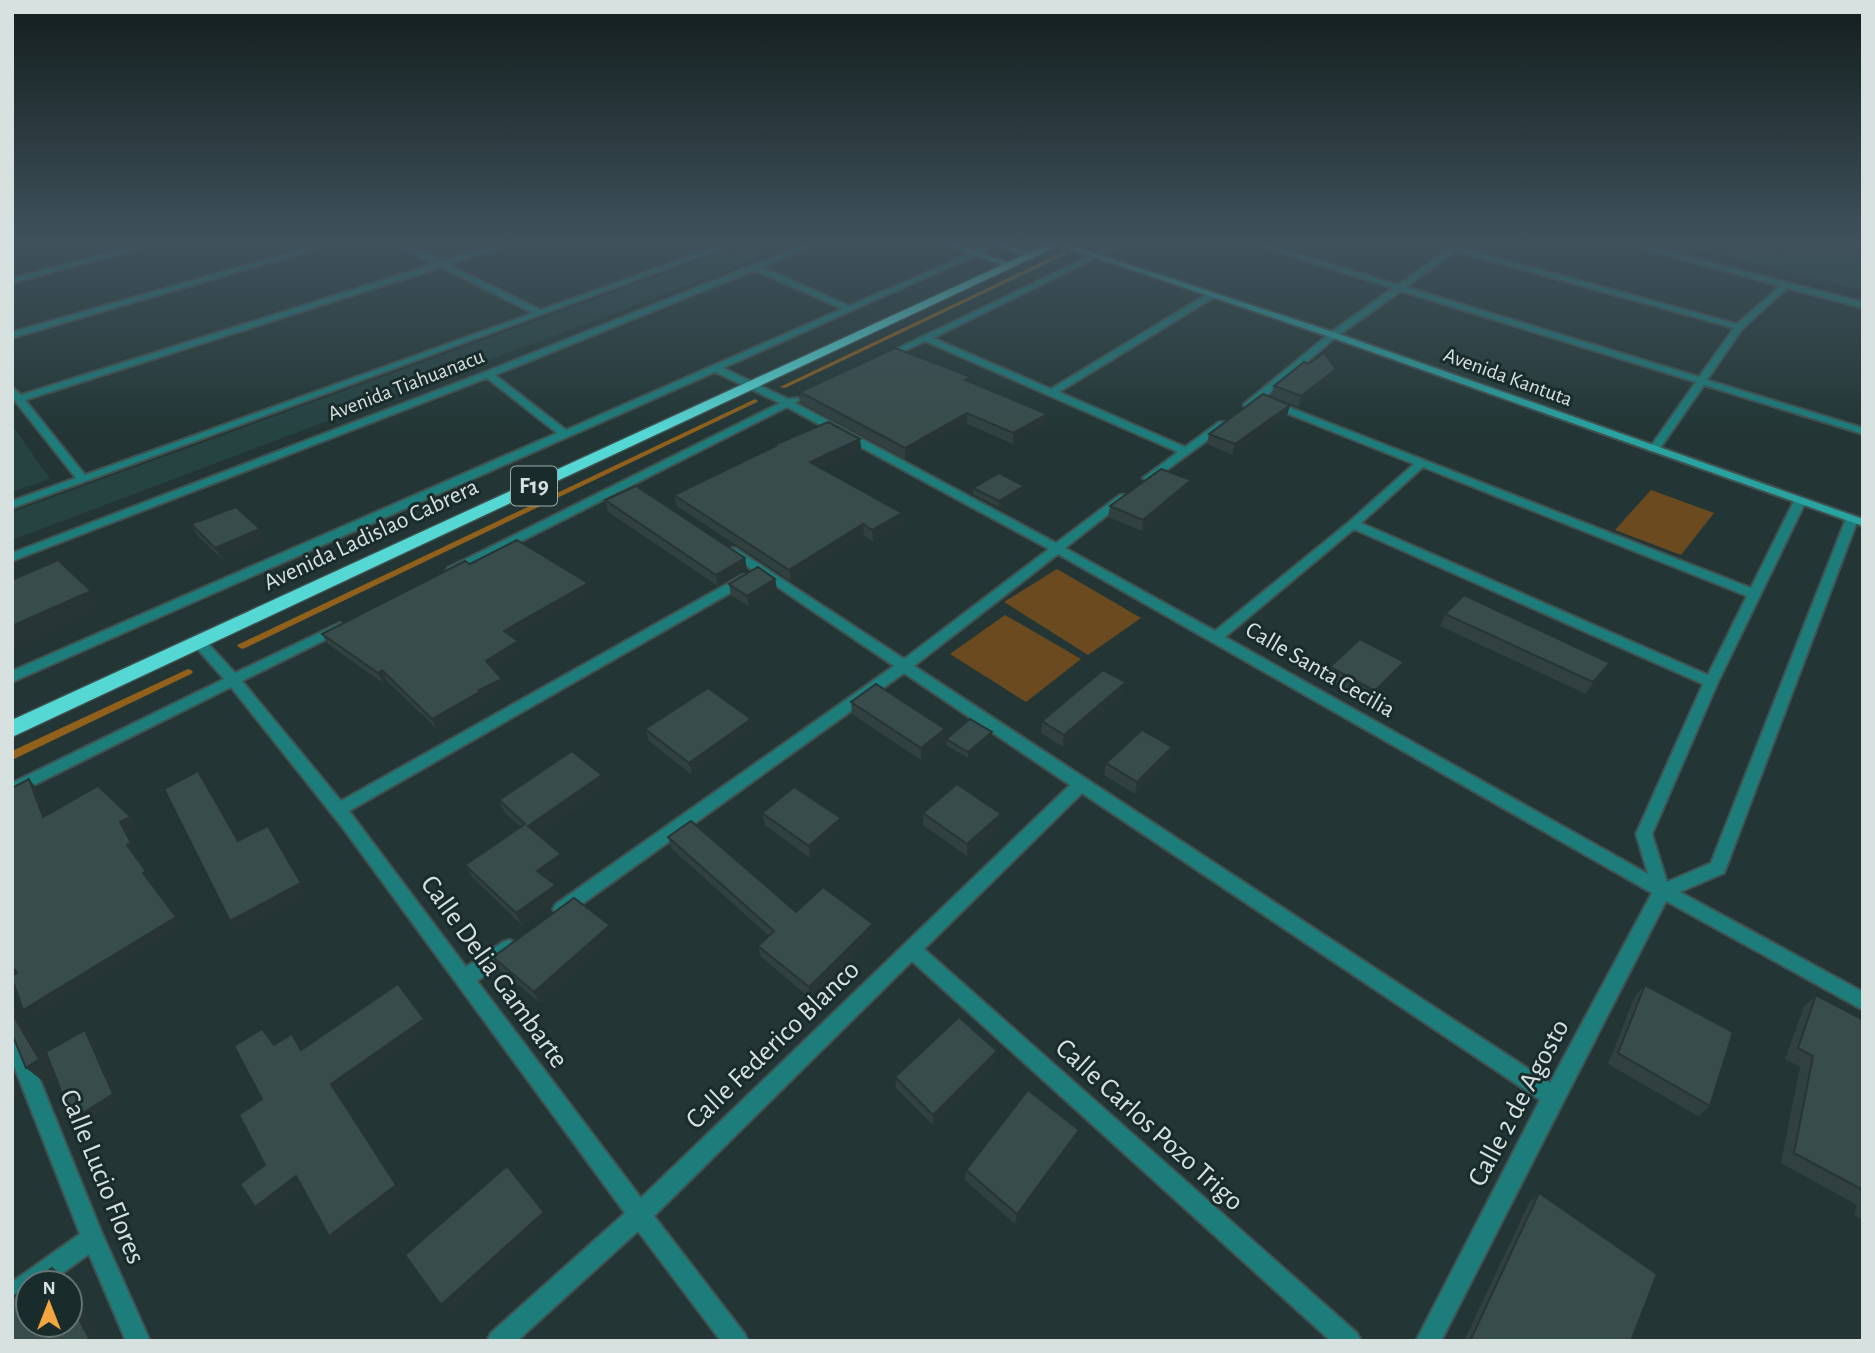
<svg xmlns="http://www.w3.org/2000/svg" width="1875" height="1353" viewBox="0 0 1875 1353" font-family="'Alegreya Sans',sans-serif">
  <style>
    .built { fill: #264241 }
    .green { fill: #6b4a1f }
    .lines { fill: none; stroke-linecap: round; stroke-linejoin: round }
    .stream { fill: #91601b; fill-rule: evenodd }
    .street-casing { stroke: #405150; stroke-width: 4 }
    .secondary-casing { stroke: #405150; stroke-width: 4 }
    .highway-casing { stroke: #405150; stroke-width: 3 }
    .street { fill: #1c7d7b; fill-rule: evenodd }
    .secondary { fill: #28a3a0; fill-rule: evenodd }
    .highway { fill: #55d7d4; fill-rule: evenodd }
    .wall { fill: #304140 }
    .shaded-wall { fill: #273534 }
    .building { fill: #384c4b; stroke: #273534; stroke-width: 2 }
    .labels { text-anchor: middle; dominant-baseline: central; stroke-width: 6; stroke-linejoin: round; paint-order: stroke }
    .far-street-label { font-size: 21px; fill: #d6e1e0; stroke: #192c2b }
    .shield { fill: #192c2b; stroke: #9dabaa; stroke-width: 2 }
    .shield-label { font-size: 23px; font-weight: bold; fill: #d6e1e0 }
    .street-label { font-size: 24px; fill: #d6e1e0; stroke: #192c2b }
    .near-street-label { font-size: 28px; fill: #d6e1e0; stroke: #192c2b }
  </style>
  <rect width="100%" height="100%" fill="#233635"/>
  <!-- built -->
  <g class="built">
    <path d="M746 244H797L12 540V512Z"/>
    <path d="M1675 244H1863V291Z"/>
    <path d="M12 425 50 479 12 492Z"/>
  </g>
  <!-- green -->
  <g class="green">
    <path d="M1651 490 1714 513 1681 555 1615 530Z"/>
    <path d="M1057 569 1141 618 1088 655 1004 602Z"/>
    <path d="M1005 615 1081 659 1026 702 950 654Z"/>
  </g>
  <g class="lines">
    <!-- stream -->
    <g class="stream">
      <path d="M1083 244H1089L1085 246Z"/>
      <path d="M1065 251 1067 252V254L785 388 780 387Z"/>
      <path d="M755 399 758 401 757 402 245 648 242 649 237 646 239 644Z"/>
      <path d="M188 669 191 670 193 672 191 674 12 760V751Z"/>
    </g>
    <defs>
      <g id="street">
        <path d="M146 244H157L12 283V278Z"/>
        <path d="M321 244H332L12 338V332Z"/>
        <path d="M396 244H405L442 261 499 244H509L448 265 541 310 724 244H734L12 508V501L76 478 12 397V387L21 395 434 264ZM441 267 533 313 85 475 25 400Z"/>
        <path d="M806 244H816L762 267 849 306 992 244H1001L723 368 788 399 798 398 799 400 795 403 1056 543 1120 495H1128V499L1065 548 1215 631 1349 522 1414 464 1269 406 1268 404 1273 401 1751 588 1794 501 1796 499H1804L1806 501 1718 682 1652 834 1667 882 1711 863 1846 519 1848 517H1856L1858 519 1726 868 1724 873 1680 892 1863 992V1010L1666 901 1441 1341H1416L1540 1100 1082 793 924 949 1357 1333 1361 1341H1331L912 961 654 1216 744 1333 748 1341H721L638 1231 517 1341H487L491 1333 625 1213 343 828 231 687 12 796V783L224 679 194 645 192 642 194 639H204L235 673 340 623 347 627 345 630 242 681 341 801 743 575H751L753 578 751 581 349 811 466 967 503 942 509 940 515 942 518 948 515 954 477 981 641 1198 1070 785 904 673 568 914 562 916 556 914 553 909 556 904 894 666 726 552 732 548 736 549 904 659 1049 549 787 407 456 574H448L446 571 448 568 780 403 715 372 12 682V671L557 433 487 378 12 561V553L485 372ZM755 270 842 309 566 430 495 375ZM1423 467 1747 596 1708 675 1361 523ZM1354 529 1703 684 1636 834 1648 874 1225 637ZM1058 554 1652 893 1550 1083 914 666Z"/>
        <path d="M1115 244H1124L933 338 1051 389 1207 294H1213V298L1059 392 1185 447 1219 422H1227V426L1153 480 1149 481 1143 478 1178 452 925 341 888 359 880 357Z"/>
        <path d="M1254 244H1265L1398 285 1451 246 1465 244 1461 248 1737 324 1780 286 1627 244H1638L1863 302V308L1787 288 1742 329 1707 380 1863 428V434L1704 385 1658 451H1650L1649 449 1696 382 1401 291 1336 337 1252 408H1244V404L1330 333 1393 288ZM1456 251 1734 328 1699 377 1406 287Z"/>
        <path d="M12 1027 19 1030 22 1036 101 1231 150 1341H126L89 1254 49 1283H28V1299L12 1307V1282L80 1234 12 1061Z"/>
      </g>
      <g id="secondary">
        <path d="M945 244H955L1014 265 1007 267Z"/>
        <path d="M993 244H1003L1035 255 1028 257Z"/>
        <path d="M1056 244H1066L1336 333 1863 519V526L1330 337Z"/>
      </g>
      <path id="highway" d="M1048 244H1062L12 737V720Z"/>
    </defs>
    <!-- street casing -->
    <use href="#street" class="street-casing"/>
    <!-- secondary casing -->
    <use href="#secondary" class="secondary-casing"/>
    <!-- highway casing -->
    <use href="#highway" class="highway-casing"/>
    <!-- street -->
    <use href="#street" class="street"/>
    <!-- secondary -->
    <use href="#secondary" class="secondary"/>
    <!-- highway -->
    <use href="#highway" class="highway"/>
  </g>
  <!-- wall -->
  <g class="wall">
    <path d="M1336 369 1333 380 1298 407 1271 396 1274 386Z"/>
    <path d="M970 382 1046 424 1013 444 967 424 905 459 801 403 800 392Z"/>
    <path d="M1290 405 1287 415 1232 455 1207 444 1209 434Z"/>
    <path d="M860 439 861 450 822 469 902 513 903 524 873 541 864 536 791 581 677 506 674 495 774 447V445Z"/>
    <path d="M1024 486V492L999 507 973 494V488Z"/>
    <path d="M1188 491 1142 531 1108 517 1110 506Z"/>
    <path d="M605 500 747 570 718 586 608 512Z"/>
    <path d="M191 524 266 541 222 559 198 536Z"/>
    <path d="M470 564 591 593 514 638 522 651 493 669 506 689 485 700V702L437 729 387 681 383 683 328 644 322 634Z"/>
    <path d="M775 579 777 590 749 607 731 595 729 584Z"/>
    <path d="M1445 614 1603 675 1586 694 1440 626Z"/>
    <path d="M1330 667 1399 674 1370 703 1325 679Z"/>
    <path d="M1126 682 1124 694 1063 747 1041 733 1042 721Z"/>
    <path d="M851 702 945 741 921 760 852 714Z"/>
    <path d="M751 719 753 731 692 775 649 741 645 729Z"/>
    <path d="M992 738 968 758 946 745V739Z"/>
    <path d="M1172 747 1170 759 1135 794 1104 775 1106 763Z"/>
    <path d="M606 787 538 835 561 854 566 865 548 879 561 897 522 925 472 877 465 865 521 827 504 812 499 800Z"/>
    <path d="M762 813 842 830 810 858 765 825Z"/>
    <path d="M923 813 1001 814 1000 826 967 856 923 825Z"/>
    <path d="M668 837 796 912 873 924 874 936 810 998 761 957 758 946 769 936 672 849Z"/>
    <path d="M614 937 540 1003 499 969 493 957Z"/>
    <path d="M1645 985 1710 1106 1698 1116 1608 1064 1635 996Z"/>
    <path d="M1816 995 1863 1020V1220L1854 1215 1857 1205 1781 1163 1800 1067 1785 1059 1804 1007Z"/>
    <path d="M997 1051 996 1062 933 1125 896 1088 895 1077Z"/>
    <path d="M1077 1140 1015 1224 965 1180 966 1170Z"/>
    <path d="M1539 1193 1631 1341H1464L1529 1203Z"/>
  </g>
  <!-- shaded-wall -->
  <g class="shaded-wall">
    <path d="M1336 369 1333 380 1298 407 1301 396Z"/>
    <path d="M1290 405 1287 415 1232 455 1235 444Z"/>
    <path d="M967 413V424L905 459V448Z"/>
    <path d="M1047 414 1046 424 1013 444V433Z"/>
    <path d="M860 439 861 450 812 474 810 462Z"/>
    <path d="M1191 480 1188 491 1142 531 1143 520Z"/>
    <path d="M1024 486V492L999 507V501Z"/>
    <path d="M902 513 903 524 873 541 872 530Z"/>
    <path d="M863 524 864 536 791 581 789 570Z"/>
    <path d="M260 529 266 541 222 559 215 548Z"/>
    <path d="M745 558 747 570 718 586 716 575Z"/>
    <path d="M775 579 777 590 749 607 747 596Z"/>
    <path d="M588 583 591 593 508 642 504 631Z"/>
    <path d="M91 591 103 609 12 650V626Z"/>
    <path d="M518 641 522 651 490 671 486 661Z"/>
    <path d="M1404 662 1399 674 1370 703 1375 691Z"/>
    <path d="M1610 663 1603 675 1586 694 1593 682Z"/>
    <path d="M382 670 387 681 383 683 378 673Z"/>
    <path d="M502 679 506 689 485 700V702L437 729 432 719 479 690Z"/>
    <path d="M1126 682 1124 694 1063 747 1064 735Z"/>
    <path d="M751 719 753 731 692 775 689 763Z"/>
    <path d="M945 729V741L921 760V748Z"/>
    <path d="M992 732V738L968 758V752Z"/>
    <path d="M1172 747 1170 759 1135 794 1137 782Z"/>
    <path d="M198 771 206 782 246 851 238 841Z"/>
    <path d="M602 775 606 787 533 838 528 826Z"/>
    <path d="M29 779 38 790 52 827 43 817Z"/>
    <path d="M1001 814 1000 826 967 856V844Z"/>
    <path d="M131 817 139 827 129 832 140 853 136 855 155 881 151 883 184 926 34 1019 23 1010 143 873 127 845 120 822Z"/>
    <path d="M841 818 842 830 810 858 809 846Z"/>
    <path d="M268 826 276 837 308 894 239 931 230 921Z"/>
    <path d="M561 854 566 865 543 883 537 871Z"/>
    <path d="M556 885 561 897 522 925 516 913Z"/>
    <path d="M873 924 874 936 810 998 809 987Z"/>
    <path d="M610 925 614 937 540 1003 534 992Z"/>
    <path d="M12 1006 21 1014 56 1073 43 1081 26 1068 12 1013Z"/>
    <path d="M424 1019 431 1029 340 1094 404 1194 339 1245 329 1236 331 1084Z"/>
    <path d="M85 1030 91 1036 120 1100 79 1125 72 1120Z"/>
    <path d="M292 1034 301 1044 309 1060 301 1050Z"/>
    <path d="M997 1051 996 1062 933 1125V1115Z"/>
    <path d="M12 1068 22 1094 12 1100Z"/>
    <path d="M1079 1130 1077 1140 1015 1224 1017 1214Z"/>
    <path d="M296 1176 305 1185 265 1216 255 1207Z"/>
    <path d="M544 1212 550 1221 450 1313 441 1305Z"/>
    <path d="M52 1268 67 1277 102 1341H86L70 1302V1283H60Z"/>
  </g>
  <!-- building -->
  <g class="building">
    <path d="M895 348 971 377 965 380 1047 414 1013 433 967 413 905 448 800 392Z"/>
    <path d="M1324 353 1336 369 1301 396 1274 386 1304 362 1308 364Z"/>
    <path d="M1263 394 1290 405 1235 444 1209 434Z"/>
    <path d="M828 422 860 439 810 462 902 513 872 530 863 524 789 570 674 495 776 446 774 445Z"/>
    <path d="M1161 469 1191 480 1143 520 1110 506Z"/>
    <path d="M999 473 1024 486 999 501 973 488Z"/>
    <path d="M636 486 745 558 716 575 605 500Z"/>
    <path d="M236 507 260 529 215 548 191 524Z"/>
    <path d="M517 540 588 583 504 631 518 641 486 661 502 679 479 690 481 691 432 719 382 670 378 673 322 634 465 561 470 564Z"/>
    <path d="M58 560 91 591 12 626V580Z"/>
    <path d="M758 567 775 579 747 596 729 584Z"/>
    <path d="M1464 595 1610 663 1593 682 1445 614Z"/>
    <path d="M1360 639 1404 662 1375 691 1330 667Z"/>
    <path d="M1103 670 1126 682 1064 735 1042 721Z"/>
    <path d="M876 684 945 729 921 748 851 702Z"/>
    <path d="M708 688 751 719 689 763 645 729Z"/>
    <path d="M970 719 992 732 968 752 946 739Z"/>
    <path d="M1142 730 1172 747 1137 782 1106 763Z"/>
    <path d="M572 751 602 775 528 826 561 854 537 871 556 885 516 913 465 865 525 824 499 800Z"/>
    <path d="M198 771 238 841 268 826 301 883 230 921 164 789Z"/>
    <path d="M29 779 43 817 98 786 131 817 120 822 131 843 127 845 146 871 143 873 176 917 23 1010 12 979V975L17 973 12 966V788Z"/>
    <path d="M957 784 1001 814 967 844 923 813Z"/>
    <path d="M794 787 841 818 809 846 762 813Z"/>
    <path d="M691 821 796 912 823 887 873 924 809 987 758 946 774 931 668 837Z"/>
    <path d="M574 898 610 925 534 992 493 957Z"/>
    <path d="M398 984 424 1019 331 1084 396 1185 329 1236 296 1176 255 1207 240 1184 265 1165 239 1115 262 1099 234 1046 262 1029 274 1045 292 1034 301 1050Z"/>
    <path d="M1645 985 1733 1032 1710 1106 1618 1053Z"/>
    <path d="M1816 995 1863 1020V1190L1794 1153 1813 1056 1798 1048Z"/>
    <path d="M12 1013 39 1059 26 1068 12 1034Z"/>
    <path d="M959 1017 997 1051 933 1115 895 1077Z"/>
    <path d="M85 1030 113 1094 72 1120 46 1052Z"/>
    <path d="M1028 1090 1079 1130 1017 1214 966 1170Z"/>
    <path d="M507 1166 544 1212 441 1305 405 1255Z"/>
    <path d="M1539 1193 1657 1274 1631 1341H1470Z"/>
    <path d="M52 1268 60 1283H32Z"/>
    <path d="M28 1286V1325H70V1302L89 1338 86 1341H12V1298Z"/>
  </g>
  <!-- sky -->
  <linearGradient id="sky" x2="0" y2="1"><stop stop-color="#131e1d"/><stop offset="0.56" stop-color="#3f525c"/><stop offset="1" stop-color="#3f525c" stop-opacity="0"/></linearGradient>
  <rect width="1875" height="433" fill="url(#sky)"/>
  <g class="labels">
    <!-- far-street labels -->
    <g class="far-street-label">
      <text transform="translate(1508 377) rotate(20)">Avenida Kantuta</text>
      <text transform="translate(406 385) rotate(-21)">Avenida Tiahuanacu</text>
    </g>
    <!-- shield labels -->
    <rect class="shield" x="511" y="466.5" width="46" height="39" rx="5"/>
    <g class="shield-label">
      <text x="534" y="486">F19</text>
    </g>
    <!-- street labels -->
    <g class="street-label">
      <text transform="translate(371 535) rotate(-25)">Avenida Ladislao Cabrera</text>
      <text transform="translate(1320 670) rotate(30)">Calle Santa Cecilia</text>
    </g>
    <!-- near-street labels -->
    <g class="near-street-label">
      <text transform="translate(494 972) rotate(54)">Calle Delia Gambarte</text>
      <text transform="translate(773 1045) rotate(-44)">Calle Federico Blanco</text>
      <text transform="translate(1519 1103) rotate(-62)">Calle 2 de Agosto</text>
      <text transform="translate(1149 1125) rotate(42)">Calle Carlos Pozo Trigo</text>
      <text transform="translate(102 1177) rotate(68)">Calle Lucio Flores</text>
    </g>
  </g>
  <!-- border -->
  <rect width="1875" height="1353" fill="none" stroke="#d6e1e0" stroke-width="28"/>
  <!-- north arrow -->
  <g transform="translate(49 1304)"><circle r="33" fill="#192c2b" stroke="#657473" stroke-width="2"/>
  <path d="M0-5L12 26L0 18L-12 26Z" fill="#f1a640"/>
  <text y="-10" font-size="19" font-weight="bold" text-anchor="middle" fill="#d6e1e0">N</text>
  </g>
</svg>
